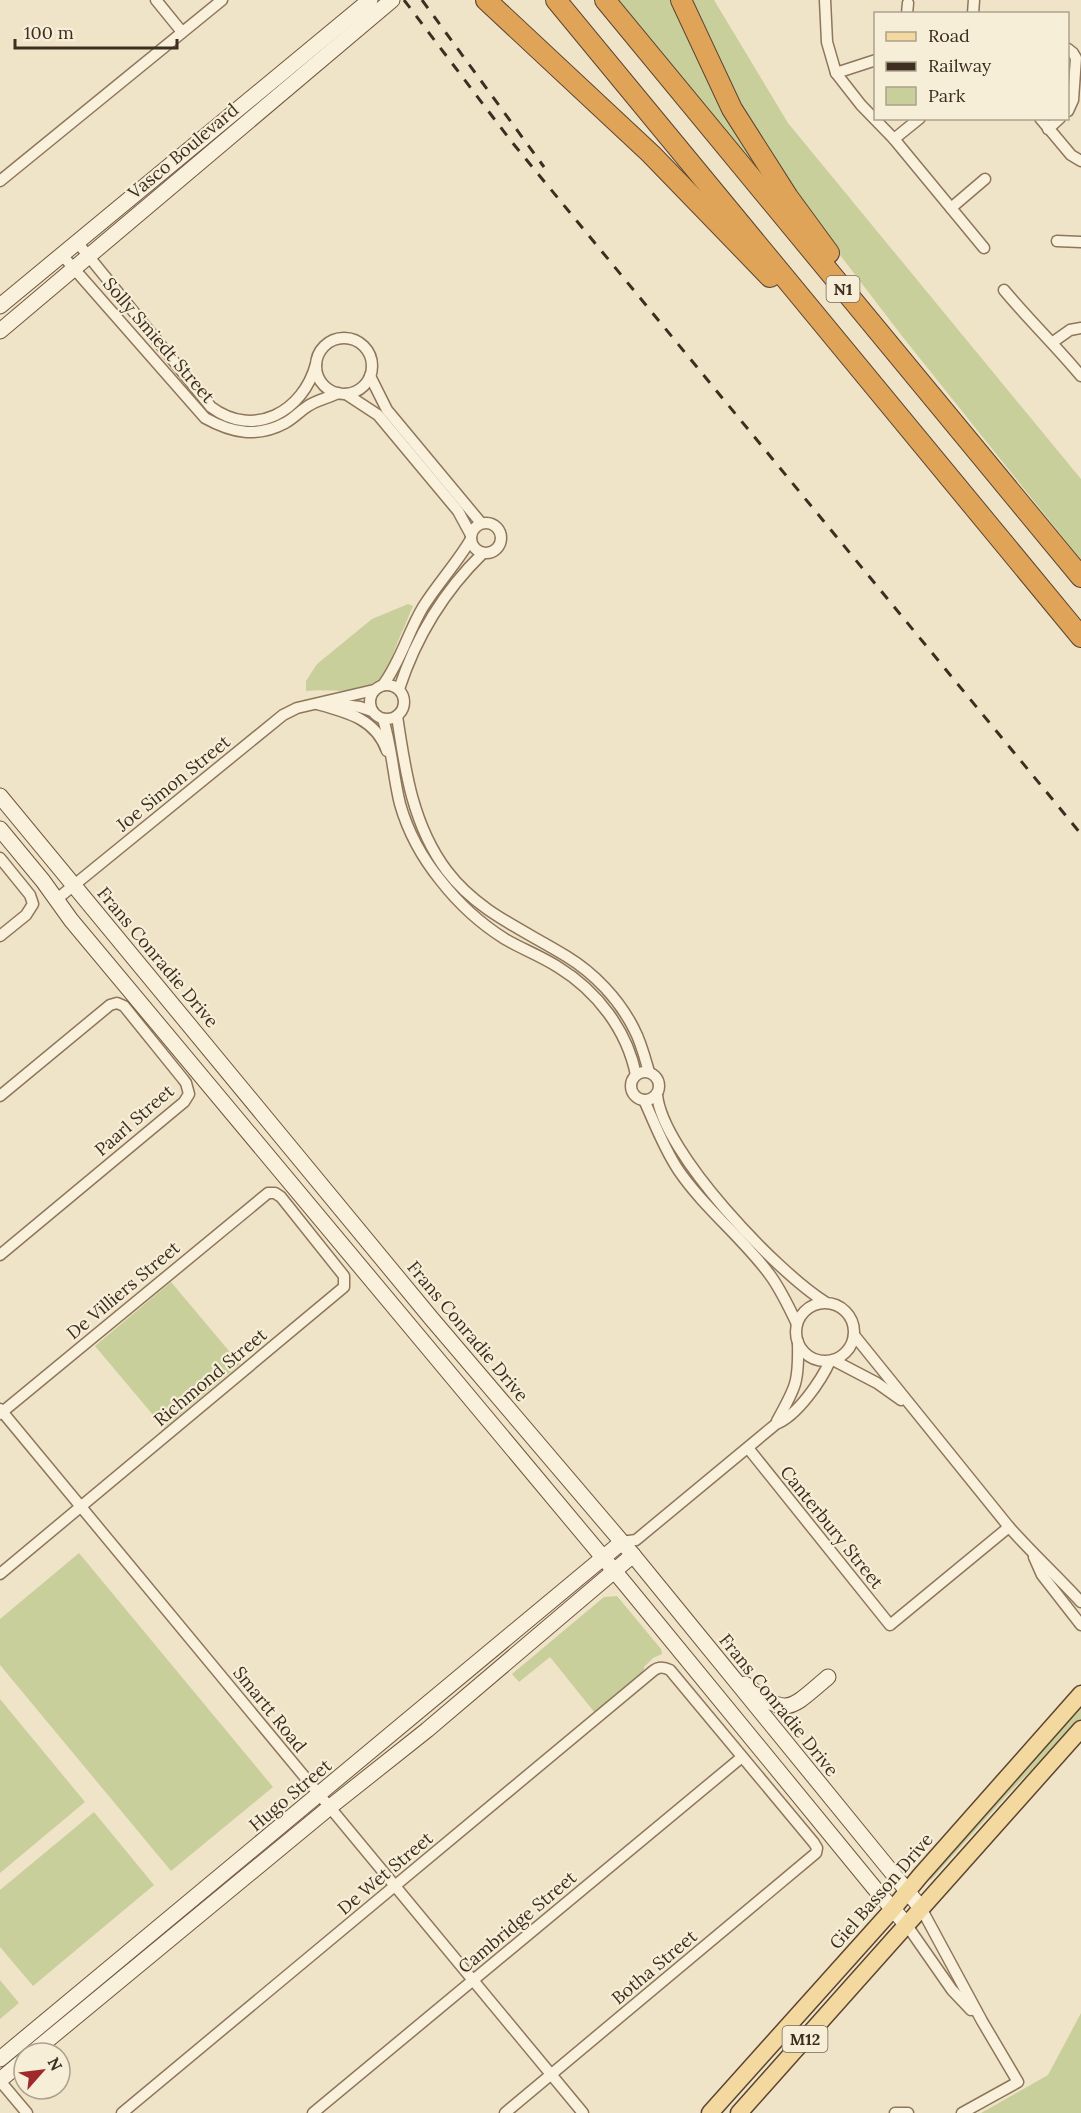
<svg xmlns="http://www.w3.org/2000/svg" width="1081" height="2113" viewBox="0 0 1081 2113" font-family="Lora,serif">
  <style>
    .green { fill: #c9cf9b }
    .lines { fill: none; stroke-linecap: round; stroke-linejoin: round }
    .street-casing { stroke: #8d765c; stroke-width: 13 }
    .secondary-casing { stroke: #6f573f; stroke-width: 17 }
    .primary-casing { stroke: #5b4430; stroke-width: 19 }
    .highway-casing { stroke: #5b4430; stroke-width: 22 }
    .street { stroke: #faf1dc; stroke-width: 10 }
    .secondary { stroke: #faf1dc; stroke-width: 15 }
    .primary { stroke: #f3d9a0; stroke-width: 16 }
    .highway { stroke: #e0a458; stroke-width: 20 }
    .rail { stroke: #3d2e20; stroke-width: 3; stroke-dasharray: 10 10; stroke-linecap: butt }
    .labels { text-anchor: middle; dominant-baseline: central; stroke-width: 4.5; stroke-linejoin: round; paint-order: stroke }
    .shield { fill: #f7eed8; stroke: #756857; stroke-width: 1.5 }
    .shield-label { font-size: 16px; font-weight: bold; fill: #3d2e20 }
    .street-label { font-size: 18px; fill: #3d2e20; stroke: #f7eed8 }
  </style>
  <rect width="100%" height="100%" fill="#f0e4c8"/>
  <!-- green -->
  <g class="green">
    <path d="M619 0H675L793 213Z"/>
    <path d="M687 0H714L788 123 1081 479V560L902 336 801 204 747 123Z"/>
    <path d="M408 604 413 606C408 618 403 630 398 641 388 666 386 686 354 690 338 692 322 689 306 691V681L317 664 372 619Z"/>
    <path d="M171 1282 240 1364 164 1428 95 1346Z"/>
    <path d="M79 1553 273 1787 171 1871 0 1665V1619Z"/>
    <path d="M617 1596 661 1649 662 1654 653 1658 644 1667V1670L641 1673 595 1713 550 1657 519 1682 512 1674 604 1597Z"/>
    <path d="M0 1699 85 1802 0 1873Z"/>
    <path d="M1081 1707V1719L1008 1794 931 1880 929 1878Z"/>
    <path d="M94 1812 154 1885 33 1986 0 1947V1890Z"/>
    <path d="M0 1980 19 2003 0 2019Z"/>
    <path d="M1081 2013V2113H981L1048 2075Z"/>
  </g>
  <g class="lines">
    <defs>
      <g id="street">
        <path d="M156 0 182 32"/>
        <path d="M825 0 827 42 836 73 861 105 894 139 984 248"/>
        <path d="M907 14 908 3"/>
        <path d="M973 14 974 0"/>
        <path d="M1068 49 1073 53 1076 58 1073 100 1068 111"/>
        <path d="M836 73 876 60"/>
        <path d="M1040 118 1071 155 1081 161"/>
        <path d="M1048 129 1060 118"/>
        <path d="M894 139 920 118"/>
        <path d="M0 181 222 0"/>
        <path d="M951 208 985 179"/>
        <path d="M1057 241 1081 242"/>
        <path d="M77 242 211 407C254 439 303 412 316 364"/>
        <path d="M62 255 205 418C232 433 257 438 285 423 293 419 300 411 308 406 317 400 328 398 338 393"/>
        <path d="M1004 290C1029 320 1056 346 1081 376"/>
        <circle cx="344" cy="366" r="28"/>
        <path d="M1053 342 1070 330 1081 328"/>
        <path d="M370 376 387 410 481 523"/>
        <path d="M346 394 378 415 458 511 471 535"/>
        <circle cx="486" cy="538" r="15"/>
        <circle cx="387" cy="702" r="17"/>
        <path d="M383 685C401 661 408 632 423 607 438 583 457 563 471 539"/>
        <path d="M399 689C416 637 444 591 483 553"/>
        <path d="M317 704C347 712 376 719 387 751"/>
        <path d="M335 704 360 707 372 711"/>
        <path d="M397 716C405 771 413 826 447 871 478 912 524 930 566 956 594 973 619 999 634 1029 641 1042 645 1058 649 1072"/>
        <path d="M383 719C392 747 393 776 400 804 408 832 423 859 441 881 459 904 481 924 505 939 522 949 541 956 558 967 597 991 627 1030 636 1075"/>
        <path d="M0 858 30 895 33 904 26 915 0 936"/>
        <path d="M57 899 283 715 297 708 374 690"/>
        <circle cx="645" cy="1086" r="14"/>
        <path d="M657 1095C663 1153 776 1271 825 1302"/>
        <path d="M0 1096 110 1005 117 1003 124 1006 183 1079 186 1083 189 1094 184 1102 0 1255"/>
        <path d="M644 1100C655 1124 664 1149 679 1171 705 1209 743 1238 770 1275 781 1290 789 1307 797 1324"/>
        <circle cx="825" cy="1332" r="29"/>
        <path d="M854 1335 1009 1527C1032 1553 1057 1576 1081 1602"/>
        <path d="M833 1360 877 1383 901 1400"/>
        <path d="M0 1409 583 2113"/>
        <path d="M0 1414 268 1193H275L281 1197 344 1276V1287L0 1574"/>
        <path d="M777 1421C796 1387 799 1382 798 1342"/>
        <path d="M748 1448 890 1625 1009 1527"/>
        <path d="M622 1542 636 1540 776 1424C797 1416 821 1381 830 1361"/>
        <path d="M1034 1557 1042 1575 1081 1625"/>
        <path d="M921 1908 982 2021 1018 2082 962 2113"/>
        <path d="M906 1924 952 1990 971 2010"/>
        <path d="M0 2081 27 2113"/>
        <path d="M122 2113 653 1671C659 1666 664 1667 670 1670L814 1843 817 1848 816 1853 505 2113"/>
        <path d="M313 2113 742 1757"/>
        <path d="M895 2113H908"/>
      </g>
      <g id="secondary">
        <path d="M0 306 370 0"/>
        <path d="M0 331 392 0"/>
        <path d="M0 796 431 1318 633 1555 921 1908"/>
        <path d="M0 829 43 881 71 920 626 1585 876 1890 906 1924"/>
        <path d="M745 1684C788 1718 789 1710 828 1677"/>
        <path d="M32 2053 330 1807 427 1730 633 1555"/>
        <path d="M0 2059 622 1542"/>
        <path d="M0 2080 24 2060"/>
      </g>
      <g id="primary">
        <path d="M710 2113 892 1910 920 1876 1081 1694"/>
        <path d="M739 2113 1081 1729"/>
      </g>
      <g id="highway">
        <path d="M486 0 651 154 770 277"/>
        <path d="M556 0 1081 637"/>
        <path d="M605 0 1081 577"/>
        <path d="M681 0 732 109 788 197 829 253"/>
      </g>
    </defs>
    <!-- street casing -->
    <use href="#street" class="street-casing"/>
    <!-- secondary casing -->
    <use href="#secondary" class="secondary-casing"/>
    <!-- primary casing -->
    <use href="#primary" class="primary-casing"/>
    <!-- highway casing -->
    <use href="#highway" class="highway-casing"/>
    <!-- street -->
    <use href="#street" class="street"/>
    <!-- secondary -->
    <use href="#secondary" class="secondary"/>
    <!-- primary -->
    <use href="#primary" class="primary"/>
    <!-- highway -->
    <use href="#highway" class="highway"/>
    <!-- rail -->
    <g class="rail">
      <path d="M404 0 511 141 1081 834"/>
      <path d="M422 0 544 167"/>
    </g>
  </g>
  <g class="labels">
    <!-- shield labels -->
    <g class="shield">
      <rect x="826.5" y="276" width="33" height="26" rx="4.5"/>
      <rect x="782.5" y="2026" width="45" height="26" rx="4.5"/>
    </g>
    <g class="shield-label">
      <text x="843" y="289">N1</text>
      <text x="805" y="2039">M12</text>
    </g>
    <!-- street labels -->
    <g class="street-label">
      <text transform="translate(183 151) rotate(-40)">Vasco Boulevard</text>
      <text transform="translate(159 340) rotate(49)">Solly Smiedt Street</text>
      <text transform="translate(173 783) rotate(-39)">Joe Simon Street</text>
      <text transform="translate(158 957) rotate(50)">Frans Conradie Drive</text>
      <text transform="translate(134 1120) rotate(-41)">Paarl Street</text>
      <text transform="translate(123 1290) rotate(-40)">De Villiers Street</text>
      <text transform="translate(468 1331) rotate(50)">Frans Conradie Drive</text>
      <text transform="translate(210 1377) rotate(-40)">Richmond Street</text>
      <text transform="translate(832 1527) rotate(51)">Canterbury Street</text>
      <text transform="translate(779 1705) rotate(51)">Frans Conradie Drive</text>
      <text transform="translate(270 1709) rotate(51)">Smartt Road</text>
      <text transform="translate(290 1795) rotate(-40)">Hugo Street</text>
      <text transform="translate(385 1873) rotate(-40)">De Wet Street</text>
      <text transform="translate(881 1891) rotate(-49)">Giel Basson Drive</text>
      <text transform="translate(517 1922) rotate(-40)">Cambridge Street</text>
      <text transform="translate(654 1967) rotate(-40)">Botha Street</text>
    </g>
  </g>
  <!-- legend -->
  <rect x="874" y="12" width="195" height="108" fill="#f7eed8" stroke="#ada18e" stroke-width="1.5"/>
  <rect x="886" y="32" width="30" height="9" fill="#f3d9a0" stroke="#ada18e" stroke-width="1.5"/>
  <text x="928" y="42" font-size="18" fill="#3d2e20">Road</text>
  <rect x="886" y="62" width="30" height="9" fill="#3d2e20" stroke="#ada18e" stroke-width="1.5"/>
  <text x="928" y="72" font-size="18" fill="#3d2e20">Railway</text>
  <rect x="886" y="87" width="30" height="18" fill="#c9cf9b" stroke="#ada18e" stroke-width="1.5"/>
  <text x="928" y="102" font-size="18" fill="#3d2e20">Park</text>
  <!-- north arrow -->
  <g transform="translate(42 2071) rotate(62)"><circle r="28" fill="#f7eed8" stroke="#ada18e" stroke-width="1.5"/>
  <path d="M0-4.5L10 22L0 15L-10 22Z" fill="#9e2a2b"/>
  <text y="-9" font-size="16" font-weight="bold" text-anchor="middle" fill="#3d2e20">N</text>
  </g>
  <!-- scale -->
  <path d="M15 39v9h162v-9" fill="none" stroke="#3d2e20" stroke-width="3"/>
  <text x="24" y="39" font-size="18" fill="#3d2e20" stroke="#f7eed8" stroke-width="4.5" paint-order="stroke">100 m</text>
</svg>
